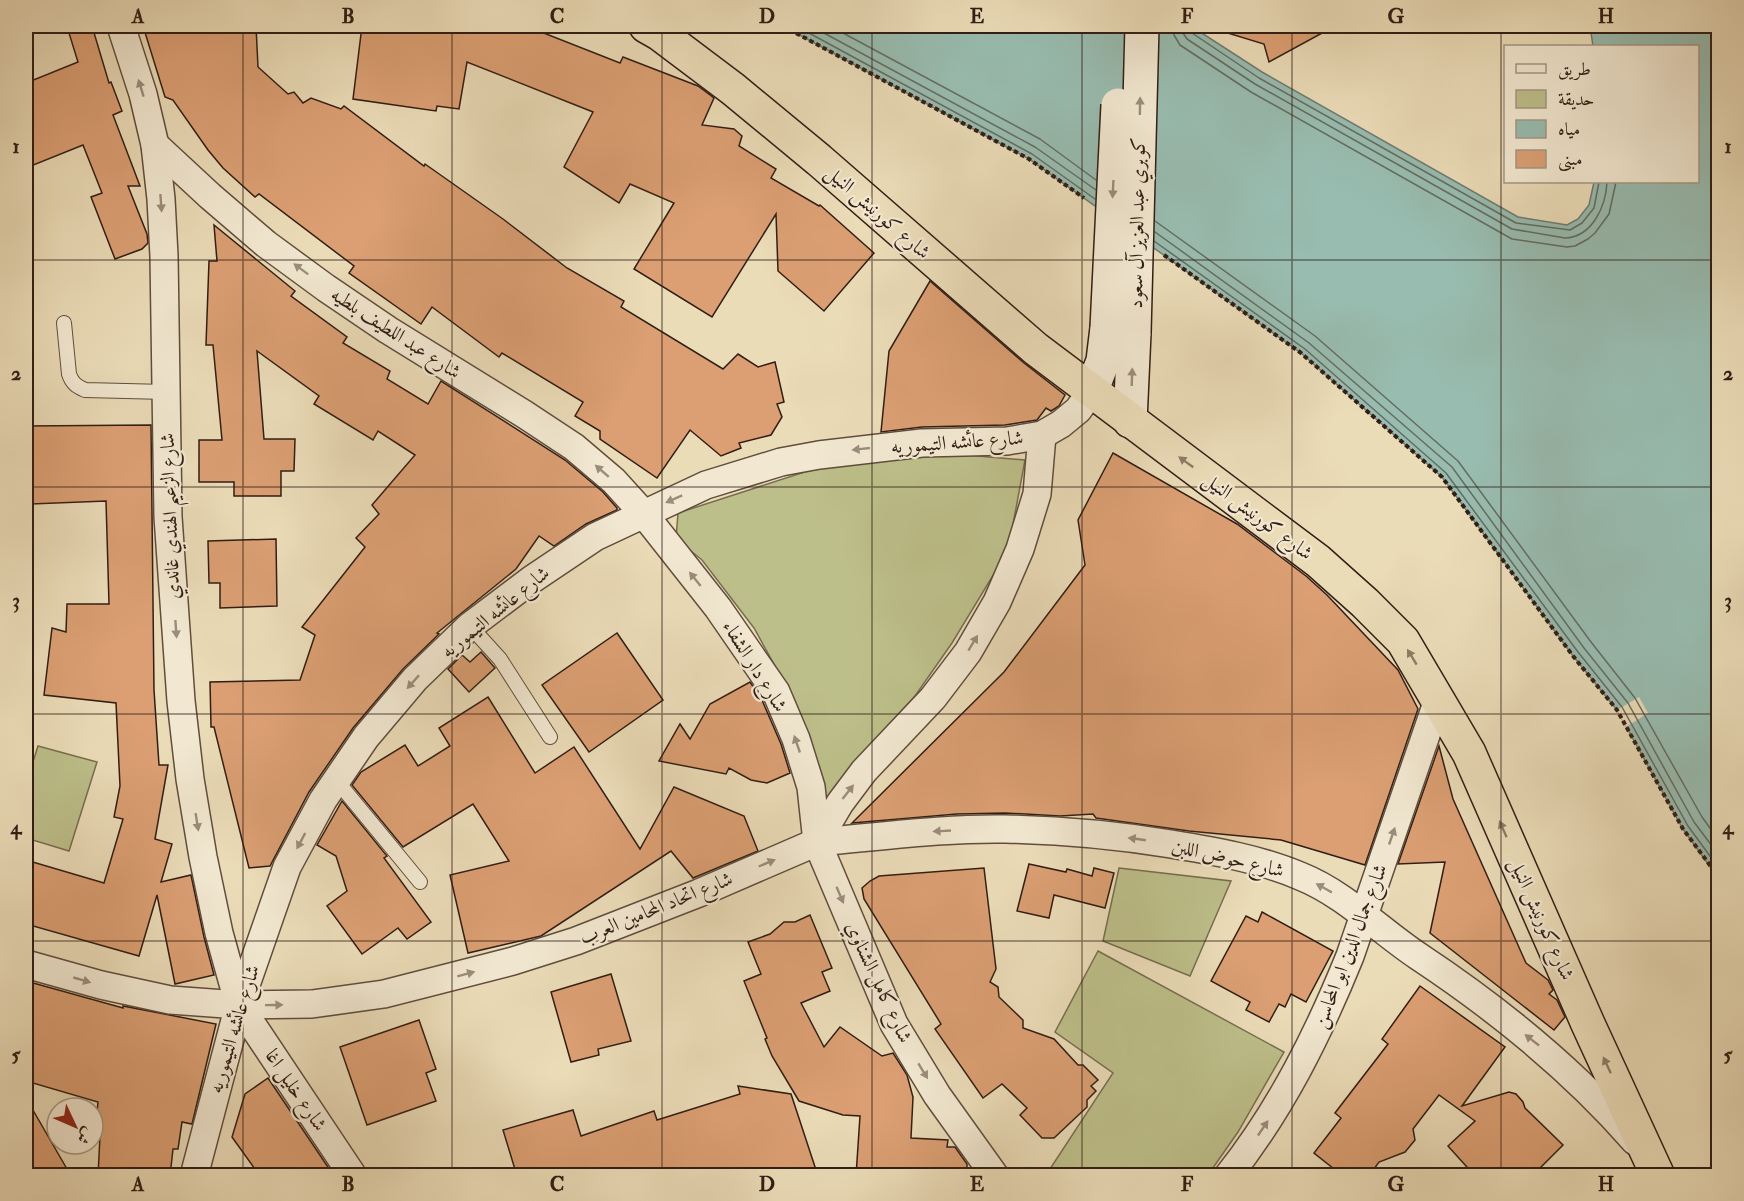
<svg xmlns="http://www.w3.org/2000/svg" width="1744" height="1201" viewBox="0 0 1744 1201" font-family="'IM FELL Double Pica',Amiri,serif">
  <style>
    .green { fill: #bdbf8a; stroke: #776e50; stroke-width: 1.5 }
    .water { fill: #98bcb0; stroke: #6f7c72; stroke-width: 1.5 }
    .pier { fill: #ebdcb8 }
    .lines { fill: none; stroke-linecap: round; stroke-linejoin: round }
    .shore { stroke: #646c62; stroke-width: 1.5 }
    .building { fill: #db9f73; stroke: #311d15; stroke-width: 1.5 }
    .service-casing { stroke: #604d3e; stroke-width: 16 }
    .minor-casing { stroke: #604d3e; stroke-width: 30 }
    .secondary-casing { stroke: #311d15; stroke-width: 36 }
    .trunk-casing { stroke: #311d15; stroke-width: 36 }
    .path { stroke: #311d15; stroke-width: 4; stroke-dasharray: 4.5 3; stroke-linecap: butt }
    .service { stroke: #f2e8d1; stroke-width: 14 }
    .minor { stroke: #f2e8d1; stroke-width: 27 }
    .secondary { stroke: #f2e8d1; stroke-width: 33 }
    .trunk { stroke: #ebdcb8; stroke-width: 33 }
    .secondary-bridge-casing { stroke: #311d15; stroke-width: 36; stroke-linecap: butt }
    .secondary-bridge { stroke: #f2e8d1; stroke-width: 33 }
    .oneway { fill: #9b8d7c }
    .oneway2 { fill: #8e7c66 }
    .grid { fill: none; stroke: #311d15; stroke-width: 1.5; stroke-opacity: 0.55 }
    .labels { text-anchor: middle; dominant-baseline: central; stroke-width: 4.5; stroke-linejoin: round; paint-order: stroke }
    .street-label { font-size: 20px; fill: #311d15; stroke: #f2e8d1 }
    .neatline { fill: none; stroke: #311d15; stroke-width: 2 }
    .grid-label { font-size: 20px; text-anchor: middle; font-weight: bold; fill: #311d15 }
  </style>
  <rect width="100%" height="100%" fill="#ebdcb8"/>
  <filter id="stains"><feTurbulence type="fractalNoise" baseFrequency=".00333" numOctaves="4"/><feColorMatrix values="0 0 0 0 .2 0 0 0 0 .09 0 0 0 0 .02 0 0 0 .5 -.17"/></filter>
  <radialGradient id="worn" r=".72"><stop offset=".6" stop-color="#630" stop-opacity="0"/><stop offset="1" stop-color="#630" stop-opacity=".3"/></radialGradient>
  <!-- green -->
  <g class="green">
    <path d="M955 454 1025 460 1011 535 1000 564 952 643 915 696 882 732 861 761 825 804 780 675 754 628 702 560 676 539 678 513 817 468 864 459Z"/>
    <path d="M38 746 97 762 69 851 26 838V784Z"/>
    <path d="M1119 868 1231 881 1190 976 1103 941Z"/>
    <path d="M1098 951 1284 1052 1238 1132 1208 1175H1046L1113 1073 1055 1032Z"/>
  </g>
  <!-- water -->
  <path class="water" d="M783 26H1191L1262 72 1518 217 1567 225 1578 219 1589 205 1594 182H1698V46H1593L1590 26H1718V878L1683 829 1617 710 1573 656 1442 477 1301 353 1029 159Z"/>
  <!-- pier -->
  <path class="pier" d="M1639 697 1648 713 1626 727 1617 710Z"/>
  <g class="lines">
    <!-- shore -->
    <g class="shore">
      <path d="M796 26 1032 154 1095 199"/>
      <path d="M811 26 1035 147 1096 190"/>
      <path d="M830 26 1040 139 1096 180"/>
      <path d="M1172 26 1174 35 1180 45 1251 92 1512 239 1567 247 1575 246 1588 239 1595 233 1609 214 1616 182"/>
      <path d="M1181 26 1183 33 1187 39 1255 84 1512 229 1565 238C1593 237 1606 205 1607 182"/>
      <path d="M1189 26 1192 33 1259 78 1516 223 1570 230 1582 223 1594 208 1599 182"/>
      <path d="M1155 221 1315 336 1458 461 1591 642 1635 698 1702 817 1718 839"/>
      <path d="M1155 232 1309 343 1452 467 1584 648 1628 703 1694 822 1718 854"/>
      <path d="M1154 241 1305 349 1446 473 1578 652 1622 707 1688 826 1718 867"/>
    </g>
  </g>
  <!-- building -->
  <g class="building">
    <path d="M92 26 109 83 111 82 122 111 113 115 140 186H128L147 234 148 243 142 249 115 259 91 197 102 193 83 145 26 168V83L78 62 69 33Z"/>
    <path d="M143 26H256L258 67 288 94 294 92 303 103 311 98 341 109 344 106 424 166 425 164 503 219 567 268 624 301 621 307 723 369 738 354 758 367 775 362 784 402 777 404 782 417 771 435 739 443 741 448 721 456 690 430 657 478 600 439V431L575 416 583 402 502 353 499 357 432 307 421 324 349 273 354 266 259 194 255 197 223 168 208 150 173 100 165 97Z"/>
    <path d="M362 26H526L620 63 623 57 698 86 714 98 702 125 734 129 742 136 739 146 776 169 771 178 819 206 820 205 874 253 824 311 778 271 776 214 712 317 634 269 674 203 630 184 619 203 564 167 593 112 467 62 459 109 437 106 436 111 353 99Z"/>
    <path d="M1221 26H1335L1269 62 1264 44 1221 31Z"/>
    <path d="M214 225 295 291 291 296 347 337 343 343 390 371 387 379 428 404 441 381 565 460 603 492 617 508V510L586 524 554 546 539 536 516 569 437 633 439 634 403 669 353 728 309 792 270 866 249 868 214 727H211L210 682 300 680 315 635 302 627 365 547 356 538 379 514 372 505 415 455 378 431 373 440 314 404 319 396 257 351 264 439H295L294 471H281V496H234V482H199V440H222L213 345H206L209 261H217Z"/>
    <path d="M930 281 1024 363 1065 395 1059 406 1051 411 1046 408 1037 420 1005 425 922 427 881 432 889 351Z"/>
    <path d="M151 425 154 690 159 765H168L155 839 172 844 161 882 191 875 204 937 214 975 175 984 157 895 139 956 26 924V860L104 883 123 819 114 817 120 786 116 703 44 695 52 628 66 632 67 604H109L106 501 31 504 26 426Z"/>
    <path d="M1113 453 1237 524 1306 576 1327 595 1398 670 1418 709 1365 865 1281 840 1189 831 1096 818 1093 814 1060 816 1005 813 957 814 852 823 1004 672 1085 565 1078 520Z"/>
    <path d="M276 539 277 606 220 608V583H209L208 541Z"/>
    <path d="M617 633 663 700 589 752 542 685Z"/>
    <path d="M481 652 495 668 469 692 448 669 462 655 470 662Z"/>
    <path d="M750 682 762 700 781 744 790 773 767 783 751 780 729 768 726 774 659 761 680 724 690 739 710 704Z"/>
    <path d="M488 697 535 773 574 747 640 849 674 787 744 816 758 851 693 878 671 851 541 936 468 953 450 875 509 861 473 804 403 847 352 785 361 772 405 745 418 766 450 746 439 728Z"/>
    <path d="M1439 746 1453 799 1526 963 1548 980 1553 990 1549 994 1557 1000 1565 1017 1554 1030 1430 933 1445 862 1398 864Z"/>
    <path d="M342 801 387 856 384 858 431 922 407 939 398 928 362 954 327 906 347 891 336 856 317 845Z"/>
    <path d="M1029 864 1066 872 1067 869 1092 876 1094 868 1114 873 1105 908 1054 895 1049 918 1017 911Z"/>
    <path d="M984 868 996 969 990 982 998 987 999 997 1023 1020V1028L1054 1039 1078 1065H1083L1098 1080 1091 1086 1096 1091 1087 1100V1107L1054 1138H1042L1020 1115 1027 1108 1002 1084 983 1098 935 1029 941 1024 864 899 862 888 870 881 879 876Z"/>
    <path d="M1262 912 1333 951 1306 1002 1291 994 1285 1007 1279 1004 1269 1022 1246 1010 1250 1002 1211 981 1246 916 1258 922Z"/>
    <path d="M810 915 832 968 822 972 830 991 801 1003 824 1047 840 1027 882 1056 893 1053 907 1075 913 1097 911 1138 948 1140 947 1147H955L967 1164V1172H959V1176H856L860 1116 843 1115 799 1101 772 1056 765 1039 767 1038 744 981 761 974 748 942 770 934 784 922H795Z"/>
    <path d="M611 974 631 1041 598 1049 599 1055 571 1062 551 992Z"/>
    <path d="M26 981 123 1008V1006L216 1024 192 1124 182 1122 178 1149H173L170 1176H98L100 1136 95 1132 98 1102 26 1081Z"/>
    <path d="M1420 986 1505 1047 1462 1106 1509 1092 1516 1094 1523 1102 1525 1108 1563 1145 1532 1176H1475L1448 1146 1475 1121 1439 1095 1413 1129 1415 1140 1405 1152 1379 1162 1371 1173 1365 1168 1359 1176H1343L1314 1153 1341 1118 1335 1113 1388 1044 1382 1039Z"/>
    <path d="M419 1020 436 1069 426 1073 436 1101 367 1125 340 1047Z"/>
    <path d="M268 1078 334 1176H260L232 1137 245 1094Z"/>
    <path d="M738 1086 791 1094 818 1176H517L503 1130 573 1110 581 1136 654 1111 657 1120 740 1094Z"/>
    <path d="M26 1098 71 1176H26Z"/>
  </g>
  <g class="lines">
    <defs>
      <g id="service">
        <path d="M64 323 69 374C72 383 76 386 85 390L166 392"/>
        <path d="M470 626 500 659 550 737"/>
        <path d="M337 781 420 882"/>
      </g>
      <g id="minor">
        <path d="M121 26 143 94 155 145 161 199 164 256 168 517 181 701 190 779 203 857 219 933 239 1005 353 1176"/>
        <path d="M155 145 210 196 266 244 326 288 388 330 524 414 574 447 614 481 643 513 718 608 776 692 796 739 811 787 817 842 894 1024 937 1095 995 1176"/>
        <path d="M817 842C879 837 942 828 1005 829 1061 830 1116 835 1171 844 1214 851 1260 859 1300 876 1345 894 1379 930 1418 956 1498 1009 1572 1069 1635 1141"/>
        <path d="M26 964 101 985 170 1000 239 1005 312 1004 384 994 513 961 576 941 699 893 817 842 840 803 864 771 933 698 968 652 997 602 1020 549 1037 494 1042 435"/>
        <path d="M194 1176 239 1005 287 867 323 800 366 737 415 679 470 626 531 580 595 537 706 485 781 462 819 455 922 443 1007 441 1042 435 1061 424 1078 410 1091 392"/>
        <path d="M1228 1176C1281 1109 1318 1035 1350 956L1438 700"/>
      </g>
      <g id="secondary">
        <path d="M1091 392 1103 361 1107 328"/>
        <path d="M1130 421 1134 333"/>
      </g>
      <path id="trunk" d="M646 26 660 34 733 89 819 160 1036 349 1318 561 1365 603 1403 641 1469 753 1588 1024 1658 1176"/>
    </defs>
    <!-- service casing -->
    <use href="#service" class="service-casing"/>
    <!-- minor casing -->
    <use href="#minor" class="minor-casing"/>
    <!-- secondary casing -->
    <use href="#secondary" class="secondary-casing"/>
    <!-- trunk casing -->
    <use href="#trunk" class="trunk-casing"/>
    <!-- path -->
    <g class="path">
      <path d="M783 26 1029 159 1084 198"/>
      <path d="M1164 255 1301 353 1442 477 1573 656 1617 710 1683 829 1718 876"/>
    </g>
    <!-- service -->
    <use href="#service" class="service"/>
    <!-- minor -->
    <use href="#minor" class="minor"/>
    <!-- secondary -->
    <use href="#secondary" class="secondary"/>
    <!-- trunk -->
    <use href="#trunk" class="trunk"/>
    <defs>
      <g id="secondary-bridge">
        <path d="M1107 328 1118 105"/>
        <path d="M1134 333 1142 26"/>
      </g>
    </defs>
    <!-- secondary-bridge casing -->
    <use href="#secondary-bridge" class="secondary-bridge-casing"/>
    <!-- secondary-bridge -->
    <use href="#secondary-bridge" class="secondary-bridge"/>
  </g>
  <!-- one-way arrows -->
  <defs><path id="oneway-solid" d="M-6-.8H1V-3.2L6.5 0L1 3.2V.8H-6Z" transform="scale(1.5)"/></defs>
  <g class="oneway">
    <use href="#oneway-solid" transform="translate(141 88) rotate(-107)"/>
    <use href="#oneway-solid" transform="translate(1140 106) rotate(-89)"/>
    <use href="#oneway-solid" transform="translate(1113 189) rotate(93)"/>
    <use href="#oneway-solid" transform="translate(161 203) rotate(86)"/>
    <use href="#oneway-solid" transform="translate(301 269) rotate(-143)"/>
    <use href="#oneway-solid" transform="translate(1132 377) rotate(-88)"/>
    <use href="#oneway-solid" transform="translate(861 449) rotate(174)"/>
    <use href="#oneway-solid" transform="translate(602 471) rotate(-139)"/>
    <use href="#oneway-solid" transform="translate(674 499) rotate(156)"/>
    <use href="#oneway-solid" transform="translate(695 579) rotate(-129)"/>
    <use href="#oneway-solid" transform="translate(176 629) rotate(86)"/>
    <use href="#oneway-solid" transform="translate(973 643) rotate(-59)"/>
    <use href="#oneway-solid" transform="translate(413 682) rotate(132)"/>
    <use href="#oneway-solid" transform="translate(797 744) rotate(-109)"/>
    <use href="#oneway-solid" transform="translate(848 792) rotate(-52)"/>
    <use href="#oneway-solid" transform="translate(197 822) rotate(81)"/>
    <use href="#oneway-solid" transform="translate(942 831) rotate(177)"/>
    <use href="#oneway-solid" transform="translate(1392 836) rotate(-71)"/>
    <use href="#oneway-solid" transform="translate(1137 839) rotate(-172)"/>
    <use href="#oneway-solid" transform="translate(301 841) rotate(118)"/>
    <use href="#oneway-solid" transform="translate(767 863) rotate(-23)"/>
    <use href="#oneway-solid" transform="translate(1324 888) rotate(-151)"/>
    <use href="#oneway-solid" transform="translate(840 895) rotate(67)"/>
    <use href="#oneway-solid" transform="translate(466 974) rotate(-15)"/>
    <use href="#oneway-solid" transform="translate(82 980) rotate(16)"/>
    <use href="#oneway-solid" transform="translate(274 1005) rotate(-1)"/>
    <use href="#oneway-solid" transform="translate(1532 1040) rotate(-142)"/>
    <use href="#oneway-solid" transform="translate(923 1071) rotate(59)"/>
    <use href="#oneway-solid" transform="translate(1263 1128) rotate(-56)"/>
  </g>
  <g class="oneway2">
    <use href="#oneway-solid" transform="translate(1186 462) rotate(-144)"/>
    <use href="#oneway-solid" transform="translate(1412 657) rotate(-121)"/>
    <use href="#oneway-solid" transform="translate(1503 829) rotate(-114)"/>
    <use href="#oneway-solid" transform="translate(1607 1065) rotate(-115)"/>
  </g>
  <!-- grid -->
  <path class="grid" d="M243 26V1176M452 26V1176M662 26V1176M872 26V1176M1082 26V1176M1292 26V1176M1501 26V1176M26 260H1718M26 487H1718M26 714H1718M26 941H1718"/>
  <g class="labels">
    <!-- street labels -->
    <g class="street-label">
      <text transform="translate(878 212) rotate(41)">شارع كورنيش النيل</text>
      <text transform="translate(1137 223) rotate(-89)">كوبري عبد العزيز آل سعود</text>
      <text transform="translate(396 333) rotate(33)">شارع عبد اللطيف بلطيه</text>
      <text transform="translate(957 442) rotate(-4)">شارع عائشه التيموريه</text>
      <text transform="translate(170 516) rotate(-92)">شارع الزعيم الهندي غاندي</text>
      <text transform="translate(1258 516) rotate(37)">شارع كورنيش النيل</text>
      <text transform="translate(495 612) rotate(-39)">شارع عائشه التيموريه</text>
      <text transform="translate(755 666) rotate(58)">شارع دار الشفاء</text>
      <text transform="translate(1228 858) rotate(13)">شارع حوض اللبن</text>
      <text transform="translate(656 908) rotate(-22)">شارع اتحاد المحامين العرب</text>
      <text transform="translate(1542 919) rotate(66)">شارع كورنيش النيل</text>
      <text transform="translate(1350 946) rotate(-69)">شارع جمال الدين ابو المحاسن</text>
      <text transform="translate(879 982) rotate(65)">شارع كامل الشناوي</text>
      <text transform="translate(234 1029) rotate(-73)">شارع عائشه التيموريه</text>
      <text transform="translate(296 1090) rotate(56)">شارع خليل اغا</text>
    </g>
  </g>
  <!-- margin -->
  <rect width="1744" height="1201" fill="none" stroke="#ebdcb8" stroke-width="66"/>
  <!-- legend -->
  <rect x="1504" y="45" width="195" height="138" fill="#f2e8d1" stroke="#a59786" stroke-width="1.5"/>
  <rect x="1516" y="64" width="30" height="9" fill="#f2e8d1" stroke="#a59786" stroke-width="1.5"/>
  <text x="1558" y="75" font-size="18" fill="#311d15">طريق</text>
  <rect x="1516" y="90" width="30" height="18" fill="#bdbf8a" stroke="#a59786" stroke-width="1.5"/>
  <text x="1558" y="105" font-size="18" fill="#311d15">حديقة</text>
  <rect x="1516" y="120" width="30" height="18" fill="#98bcb0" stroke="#a59786" stroke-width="1.5"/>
  <text x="1558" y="135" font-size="18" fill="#311d15">مياه</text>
  <rect x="1516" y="150" width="30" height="18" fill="#db9f73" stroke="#a59786" stroke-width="1.5"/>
  <text x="1558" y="165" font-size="18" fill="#311d15">مبنى</text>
  <!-- north arrow -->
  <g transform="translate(75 1126) rotate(134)"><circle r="28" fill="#f2e8d1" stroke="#a59786" stroke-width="1.5"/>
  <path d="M0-4.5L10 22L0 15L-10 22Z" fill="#8f2418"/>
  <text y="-9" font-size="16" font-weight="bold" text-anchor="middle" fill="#311d15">ش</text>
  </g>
  <rect x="33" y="33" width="1678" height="1135" class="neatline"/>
  <g class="grid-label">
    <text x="138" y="23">A</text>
    <text x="348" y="23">B</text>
    <text x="557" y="23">C</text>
    <text x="767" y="23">D</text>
    <text x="977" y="23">E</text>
    <text x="1187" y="23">F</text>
    <text x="1396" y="23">G</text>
    <text x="1606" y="23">H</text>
    <text x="16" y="153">1</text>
    <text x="1728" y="153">1</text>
    <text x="16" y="380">2</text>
    <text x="1728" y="380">2</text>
    <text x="16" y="607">3</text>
    <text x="1728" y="607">3</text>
    <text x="16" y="834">4</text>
    <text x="1728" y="834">4</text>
    <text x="16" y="1061">5</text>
    <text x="1728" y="1061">5</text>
    <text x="138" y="1191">A</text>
    <text x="348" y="1191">B</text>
    <text x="557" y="1191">C</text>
    <text x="767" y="1191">D</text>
    <text x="977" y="1191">E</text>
    <text x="1187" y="1191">F</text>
    <text x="1396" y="1191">G</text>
    <text x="1606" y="1191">H</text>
  </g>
  <rect width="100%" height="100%" filter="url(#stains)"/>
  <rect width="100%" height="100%" fill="url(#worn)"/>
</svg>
